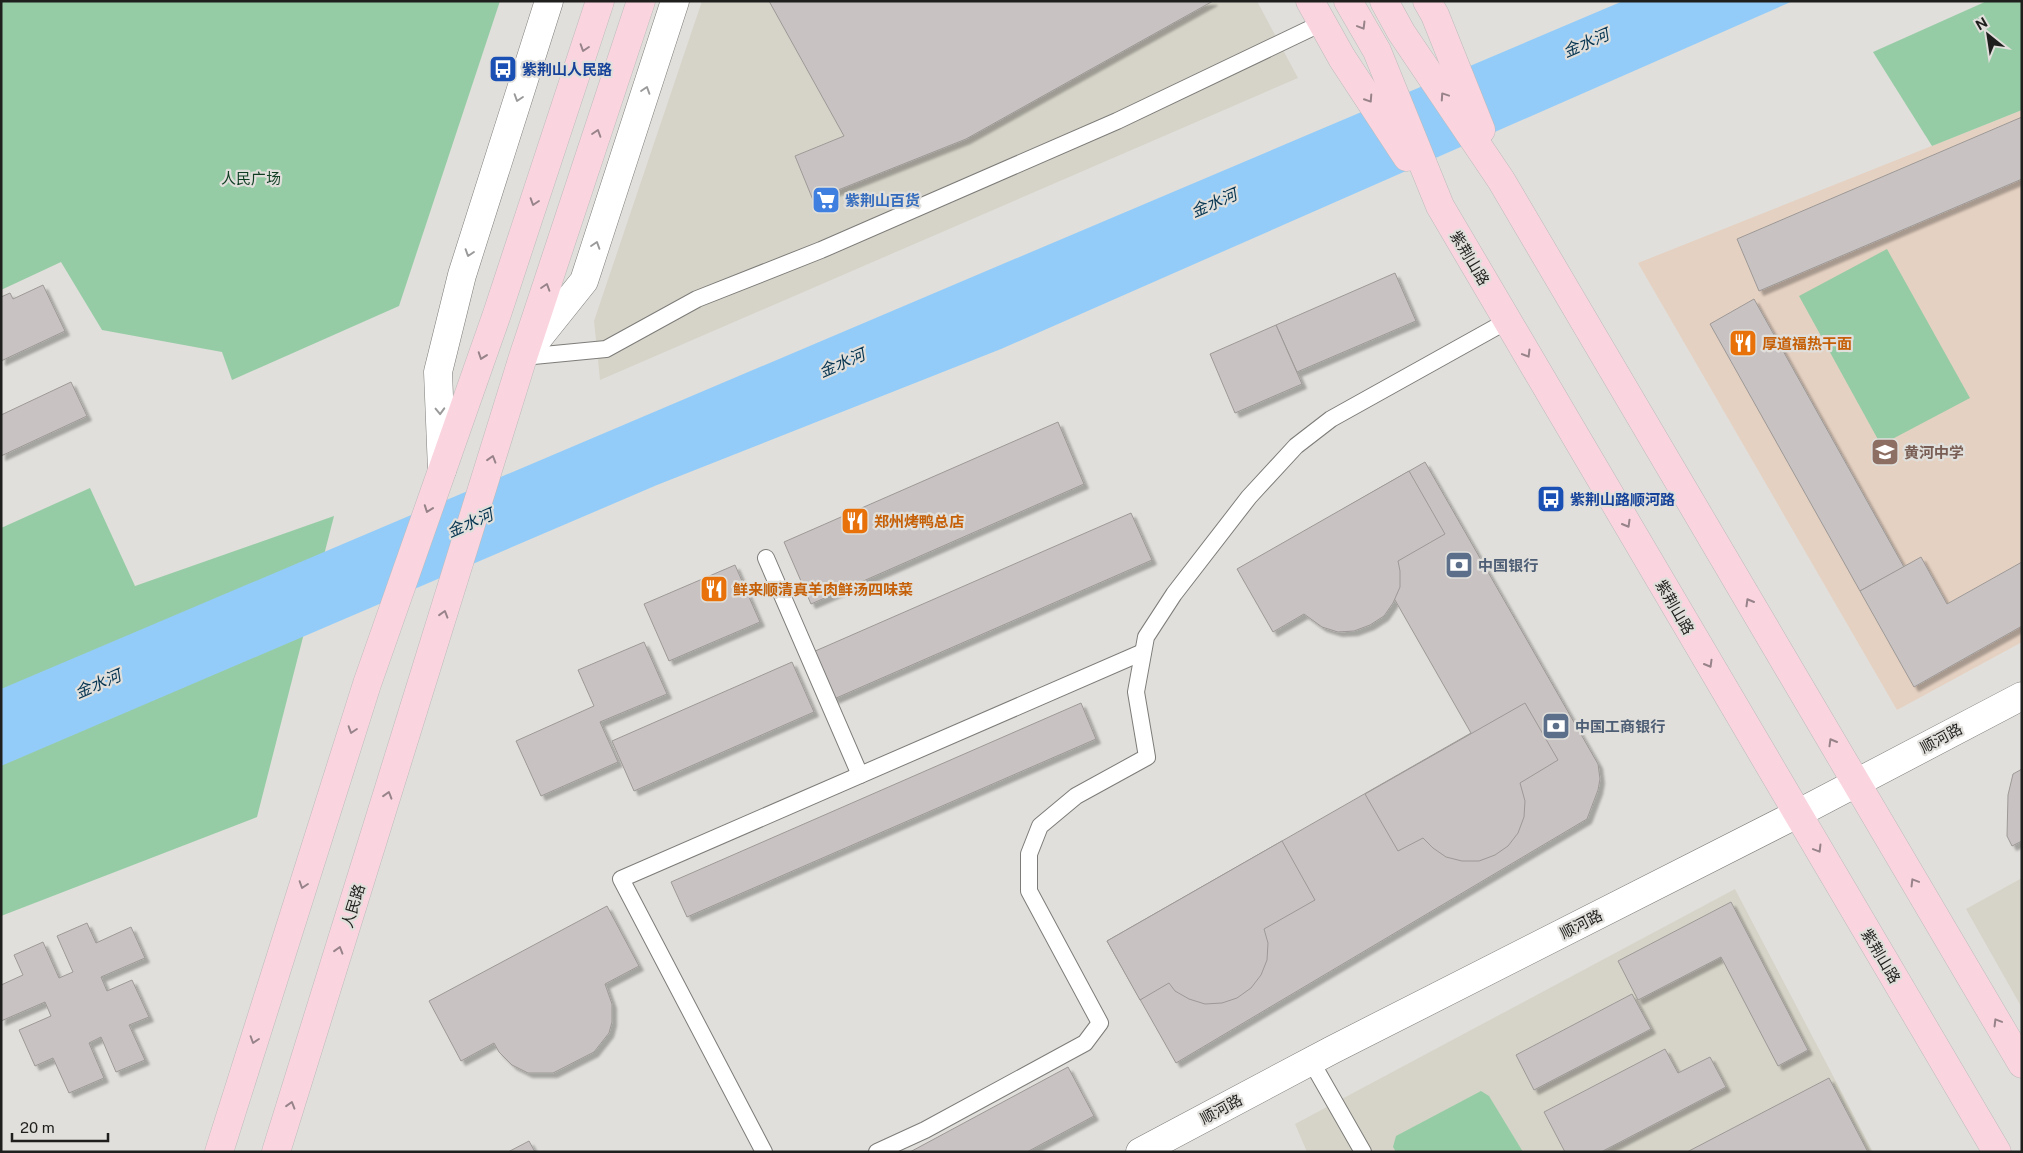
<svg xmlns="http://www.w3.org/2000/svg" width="2023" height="1153" viewBox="0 0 2023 1153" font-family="'Public Sans','Noto Sans SC',sans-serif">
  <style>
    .built { fill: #d6d4c8 }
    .education { fill: #e5d1c2 }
    .green { fill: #96cca5 }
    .water { fill: #93ccf9 }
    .building { fill: #c8c3c2; stroke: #9d9997; filter: url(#shadow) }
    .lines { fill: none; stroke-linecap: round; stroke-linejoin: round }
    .service-casing { stroke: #7d7c79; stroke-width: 18 }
    .minor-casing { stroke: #7d7c79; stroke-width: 29 }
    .tertiary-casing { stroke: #7d7c79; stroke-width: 29 }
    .primary-casing { stroke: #bcbcbc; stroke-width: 29 }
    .service { stroke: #fff; stroke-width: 16 }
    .minor { stroke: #fff; stroke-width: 28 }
    .tertiary { stroke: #fff; stroke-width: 28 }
    .primary { stroke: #fad5e0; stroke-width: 28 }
    .oneway { stroke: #978389 }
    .oneway2 { stroke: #9a9a9a }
    .labels { text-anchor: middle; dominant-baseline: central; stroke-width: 4.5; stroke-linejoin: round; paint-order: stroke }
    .transit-label { font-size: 15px; font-weight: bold; fill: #164399; stroke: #e0dfdb; text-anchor: start }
    .park-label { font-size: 15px; fill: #103e22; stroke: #e0dfdb }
    .shop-label { font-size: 15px; font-weight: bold; fill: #366cbe; stroke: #e0dfdb; text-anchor: start }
    .street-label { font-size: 15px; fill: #1f1f1e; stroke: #e0dfdb }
    .food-label { font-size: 15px; font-weight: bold; fill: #c56008; stroke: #e0dfdb; text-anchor: start }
    .education-label { font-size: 15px; font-weight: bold; fill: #785e54; stroke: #e0dfdb; text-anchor: start }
    .service-label { font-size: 15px; font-weight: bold; fill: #4e5e75; stroke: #e0dfdb; text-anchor: start }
    .water-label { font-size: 16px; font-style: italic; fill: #053451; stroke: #e0dfdb }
  </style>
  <defs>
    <filter id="shadow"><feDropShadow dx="4.5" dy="4.5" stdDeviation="1" flood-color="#0004"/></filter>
  </defs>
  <rect width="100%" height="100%" fill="#e0dfdb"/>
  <!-- built -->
  <g class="built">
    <path d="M702 1H1257L1298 78 600 380 594 321Z"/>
    <path d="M2022 878V1008L1966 909Z"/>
    <path d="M1735 889 1873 1152H1307L1295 1124Z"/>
  </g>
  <!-- education -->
  <path class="education" d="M2022 110V642L1897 710 1638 263Z"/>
  <!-- green -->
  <g class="green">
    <path d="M1 1H500L399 306 232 380 222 352 102 330 61 262 1 290Z"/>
    <path d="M1987 1H2022V110L1932 146 1873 52Z"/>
    <path d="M1887 249 1970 398 1881 445 1799 296Z"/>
    <path d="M90 488 135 586 334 516 257 817 1 916V528Z"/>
    <path d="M1481 1091 1489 1096 1523 1152H1396L1393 1147 1396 1136Z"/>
  </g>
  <!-- water -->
  <path class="water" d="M1623 1H1793L1001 349 657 485 1 766V689Z"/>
  <!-- building -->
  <g class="building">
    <path d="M769 1H1213L966 139 813 200 795 156 844 136Z"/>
    <path d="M2022 117V179L1759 291 1737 239Z"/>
    <path d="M1395 273 1416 321 1297 372 1276 325Z"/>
    <path d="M43 285 65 331 1 361V297L10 293 13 299Z"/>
    <path d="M1754 299 1904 567 1860 591 1710 324Z"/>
    <path d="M1276 325 1302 384 1235 413 1210 354Z"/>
    <path d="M71 382 87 416 1 456V415Z"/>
    <path d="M1058 422 1084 484 811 604 784 542Z"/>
    <path d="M1425 462 1598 764 1600 779 1598 790 1587 819 1176 1063 1107 941 1471 733 1343 509Z"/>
    <path d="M1409 471 1445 534 1398 561 1400 571V587L1393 603 1384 616 1370 625 1354 631 1338 632 1322 627 1304 614 1273 632 1237 569Z"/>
    <path d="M1131 513 1152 560 834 699 813 652Z"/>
    <path d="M1921 557 1947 604 2022 562V626L1914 687 1860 591Z"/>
    <path d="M735 565 760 622 669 661 644 604Z"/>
    <path d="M644 642 667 694 600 722 618 762 541 796 516 741 594 706 578 670Z"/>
    <path d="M792 662 814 712 634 791 612 741Z"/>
    <path d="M1081 703 1096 739 687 917 671 882Z"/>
    <path d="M1525 703 1558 760 1520 783 1525 801 1524 817 1518 833 1508 846 1495 855 1479 861H1462L1446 857 1433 848 1423 838 1398 851 1365 794Z"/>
    <path d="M2022 769V841L2012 846 2007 836 2008 795 2013 774Z"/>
    <path d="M1282 841 1315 900 1264 929 1268 943 1267 960 1261 975 1251 988 1237 998 1222 1003 1205 1004 1189 999 1175 991 1169 983 1140 1000 1107 941Z"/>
    <path d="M1731 902 1808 1050 1778 1066 1721 957 1638 1000 1618 961Z"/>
    <path d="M607 906 639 966 605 984 612 1004V1022L609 1033 594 1052 553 1073H528L512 1065 499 1052 494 1043 461 1061 429 1001Z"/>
    <path d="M87 923 96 943 131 927 145 958 101 977 107 991 132 980 149 1017 129 1025 145 1060 116 1072 101 1037 89 1043 104 1078 69 1093 53 1058 35 1066 19 1030 51 1016 45 1002 1 1021V985L23 975 14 955 43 942 59 978 73 972 57 936Z"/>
    <path d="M1632 994 1651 1029 1534 1090 1516 1055Z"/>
    <path d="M1665 1049 1678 1073 1710 1057 1726 1087 1601 1152H1565L1544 1112Z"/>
    <path d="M1068 1067 1094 1116 1027 1152H910Z"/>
    <path d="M1829 1078 1868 1152H1687Z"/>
    <path d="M529 1141 535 1152H508Z"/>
  </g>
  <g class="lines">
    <defs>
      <g id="service">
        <path d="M523 357 606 349 697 299 821 250 1117 121 1322 23"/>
        <path d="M766 558 860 775"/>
        <path d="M1311 1061 1363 1152"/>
        <path d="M764 1152 621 879 1143 652"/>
        <path d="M877 1152 925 1130 1085 1043 1100 1023 1029 891V854L1040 826 1076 796 1147 757 1136 692 1146 637 1174 594 1249 497 1296 446 1331 419 1507 321"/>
      </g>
      <g id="minor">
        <path d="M524 356 584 281 675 1"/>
        <path d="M442 470 438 372 462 275 549 1"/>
      </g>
      <path id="tertiary" d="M1140 1152 1332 1050 1797 814 2022 696"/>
      <g id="primary">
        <path d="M1310 1 1342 58 1407 157"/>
        <path d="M1348 1 1377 51 1440 206 1997 1152"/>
        <path d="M1384 1 1401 32 1501 180 2022 1064"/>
        <path d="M1427 1 1435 15 1481 130"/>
        <path d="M219 1152 367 684 497 314 600 1"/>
        <path d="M276 1152 523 357 641 1"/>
      </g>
    </defs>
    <!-- service casing -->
    <use href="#service" class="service-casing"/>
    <!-- minor casing -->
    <use href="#minor" class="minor-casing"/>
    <!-- tertiary casing -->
    <use href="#tertiary" class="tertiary-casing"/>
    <!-- primary casing -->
    <use href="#primary" class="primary-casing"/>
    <!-- service -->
    <use href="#service" class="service"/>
    <!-- minor -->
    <use href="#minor" class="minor"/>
    <!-- tertiary -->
    <use href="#tertiary" class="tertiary"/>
    <!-- primary -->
    <use href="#primary" class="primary"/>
  </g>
  <!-- one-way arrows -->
  <defs><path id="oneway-chevron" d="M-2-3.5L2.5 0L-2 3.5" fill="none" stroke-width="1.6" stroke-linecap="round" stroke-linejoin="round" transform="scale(1.25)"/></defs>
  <g class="oneway">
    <use href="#oneway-chevron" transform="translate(1362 26) rotate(59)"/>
    <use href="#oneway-chevron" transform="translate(584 48) rotate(108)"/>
    <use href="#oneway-chevron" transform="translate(1444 96) rotate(-124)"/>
    <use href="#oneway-chevron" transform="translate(1369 99) rotate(57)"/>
    <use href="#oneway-chevron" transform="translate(597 133) rotate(-72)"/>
    <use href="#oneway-chevron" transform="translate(534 202) rotate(108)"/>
    <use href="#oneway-chevron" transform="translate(546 287) rotate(-72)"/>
    <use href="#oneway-chevron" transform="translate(1527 354) rotate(59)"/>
    <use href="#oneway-chevron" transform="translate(482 356) rotate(109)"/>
    <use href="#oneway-chevron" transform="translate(492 459) rotate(-73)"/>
    <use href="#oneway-chevron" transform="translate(428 509) rotate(110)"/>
    <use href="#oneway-chevron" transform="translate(1627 524) rotate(60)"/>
    <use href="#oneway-chevron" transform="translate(1749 602) rotate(-120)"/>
    <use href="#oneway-chevron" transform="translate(444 614) rotate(-73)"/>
    <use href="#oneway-chevron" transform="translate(1709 664) rotate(60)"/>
    <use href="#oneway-chevron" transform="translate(352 730) rotate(108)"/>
    <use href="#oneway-chevron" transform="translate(1832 742) rotate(-120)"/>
    <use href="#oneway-chevron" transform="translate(388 795) rotate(-73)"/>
    <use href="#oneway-chevron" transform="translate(1818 849) rotate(59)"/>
    <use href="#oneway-chevron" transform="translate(1914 882) rotate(-121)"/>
    <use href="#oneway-chevron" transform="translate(303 885) rotate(108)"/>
    <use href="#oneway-chevron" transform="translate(339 950) rotate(-73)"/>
    <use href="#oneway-chevron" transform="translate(1997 1022) rotate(-121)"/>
    <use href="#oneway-chevron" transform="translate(254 1040) rotate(108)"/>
    <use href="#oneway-chevron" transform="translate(291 1105) rotate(-73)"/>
  </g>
  <g class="oneway2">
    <use href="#oneway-chevron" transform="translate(646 90) rotate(-72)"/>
    <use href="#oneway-chevron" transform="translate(518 98) rotate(108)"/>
    <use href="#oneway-chevron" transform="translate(596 245) rotate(-72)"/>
    <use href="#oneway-chevron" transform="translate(469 253) rotate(108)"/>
    <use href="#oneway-chevron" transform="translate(440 411) rotate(88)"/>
  </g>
  <!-- icons -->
  <defs>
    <symbol id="bus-square" viewBox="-11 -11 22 22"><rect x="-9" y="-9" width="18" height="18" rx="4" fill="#1a4fb4" stroke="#e0dfdb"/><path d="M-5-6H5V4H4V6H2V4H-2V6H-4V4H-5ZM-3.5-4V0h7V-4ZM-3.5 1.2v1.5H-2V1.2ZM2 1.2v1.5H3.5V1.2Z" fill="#fff"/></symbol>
    <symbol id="supermarket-square" viewBox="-11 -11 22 22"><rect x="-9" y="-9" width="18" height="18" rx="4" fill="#3f7fe0" stroke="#e0dfdb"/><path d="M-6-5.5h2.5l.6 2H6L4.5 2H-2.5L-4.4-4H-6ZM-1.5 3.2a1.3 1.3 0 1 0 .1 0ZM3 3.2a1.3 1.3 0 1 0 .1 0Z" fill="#fff"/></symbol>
    <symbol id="restaurant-square" viewBox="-11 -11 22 22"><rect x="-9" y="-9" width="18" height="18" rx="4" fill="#e8710a" stroke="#e0dfdb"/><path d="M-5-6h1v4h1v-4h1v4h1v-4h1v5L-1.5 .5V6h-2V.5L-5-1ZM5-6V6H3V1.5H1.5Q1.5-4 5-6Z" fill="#fff"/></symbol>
    <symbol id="school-square" viewBox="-11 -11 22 22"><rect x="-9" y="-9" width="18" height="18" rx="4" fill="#8d6e63" stroke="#e0dfdb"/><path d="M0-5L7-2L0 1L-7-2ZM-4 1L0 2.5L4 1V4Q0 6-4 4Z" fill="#fff"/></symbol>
    <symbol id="bank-square" viewBox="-11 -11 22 22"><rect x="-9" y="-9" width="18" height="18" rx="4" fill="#5c6f8a" stroke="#e0dfdb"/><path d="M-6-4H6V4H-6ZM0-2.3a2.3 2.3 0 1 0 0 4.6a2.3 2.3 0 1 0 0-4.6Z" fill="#fff"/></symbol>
  </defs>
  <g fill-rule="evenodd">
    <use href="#bus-square" x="487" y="53" width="32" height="32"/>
    <use href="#supermarket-square" x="810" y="184" width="32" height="32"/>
    <use href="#restaurant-square" x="1727" y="327" width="32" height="32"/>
    <use href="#school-square" x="1869" y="436" width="32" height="32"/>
    <use href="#bus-square" x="1535" y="483" width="32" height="32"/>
    <use href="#restaurant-square" x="839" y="505" width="32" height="32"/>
    <use href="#bank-square" x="1443" y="549" width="32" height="32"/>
    <use href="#restaurant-square" x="698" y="573" width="32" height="32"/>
    <use href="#bank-square" x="1540" y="710" width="32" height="32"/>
  </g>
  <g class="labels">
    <!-- transit labels -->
    <g class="transit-label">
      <text x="522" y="69">紫荆山人民路</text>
      <text x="1570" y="499">紫荆山路顺河路</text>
    </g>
    <!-- park labels -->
    <g class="park-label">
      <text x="251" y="178">人民广场</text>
    </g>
    <!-- shop labels -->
    <g class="shop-label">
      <text x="845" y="200">紫荆山百货</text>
    </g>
    <!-- street labels -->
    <g class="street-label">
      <text transform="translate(1470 258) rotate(59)">紫荆山路</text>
      <text transform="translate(1675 607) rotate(60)">紫荆山路</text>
      <text transform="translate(1941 738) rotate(-28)">顺河路</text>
      <text transform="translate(353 906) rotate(-73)">人民路</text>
      <text transform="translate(1581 924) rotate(-27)">顺河路</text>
      <text transform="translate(1881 956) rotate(59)">紫荆山路</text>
      <text transform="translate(1221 1109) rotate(-28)">顺河路</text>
    </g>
    <!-- food labels -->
    <g class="food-label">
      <text x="1762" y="343">厚道福热干面</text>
      <text x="874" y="521">郑州烤鸭总店</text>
      <text x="733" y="589">鲜来顺清真羊肉鲜汤四味菜</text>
    </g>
    <!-- education labels -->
    <g class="education-label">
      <text x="1904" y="452">黄河中学</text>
    </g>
    <!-- service labels -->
    <g class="service-label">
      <text x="1478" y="565">中国银行</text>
      <text x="1575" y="726">中国工商银行</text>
    </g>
    <!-- water labels -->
    <g class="water-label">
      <text transform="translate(1586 43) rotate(-23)">金水河</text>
      <text transform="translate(1214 203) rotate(-23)">金水河</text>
      <text transform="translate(842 363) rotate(-23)">金水河</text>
      <text transform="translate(470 523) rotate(-23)">金水河</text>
      <text transform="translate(98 684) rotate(-23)">金水河</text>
    </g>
  </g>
  <!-- border -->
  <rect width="2023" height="1153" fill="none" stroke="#1f1f1e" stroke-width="5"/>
  <!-- north arrow -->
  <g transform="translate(1988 35) rotate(330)" stroke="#e0dfdb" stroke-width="4" paint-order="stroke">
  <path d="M0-4L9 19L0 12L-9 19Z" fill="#1f1f1e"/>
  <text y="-8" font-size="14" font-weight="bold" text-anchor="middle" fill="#1f1f1e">N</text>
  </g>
  <!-- scale -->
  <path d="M12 1133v8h96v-8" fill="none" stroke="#1f1f1e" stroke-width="2.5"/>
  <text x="20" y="1133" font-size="15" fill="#1f1f1e" stroke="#e0dfdb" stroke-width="4" paint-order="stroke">20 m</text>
</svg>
